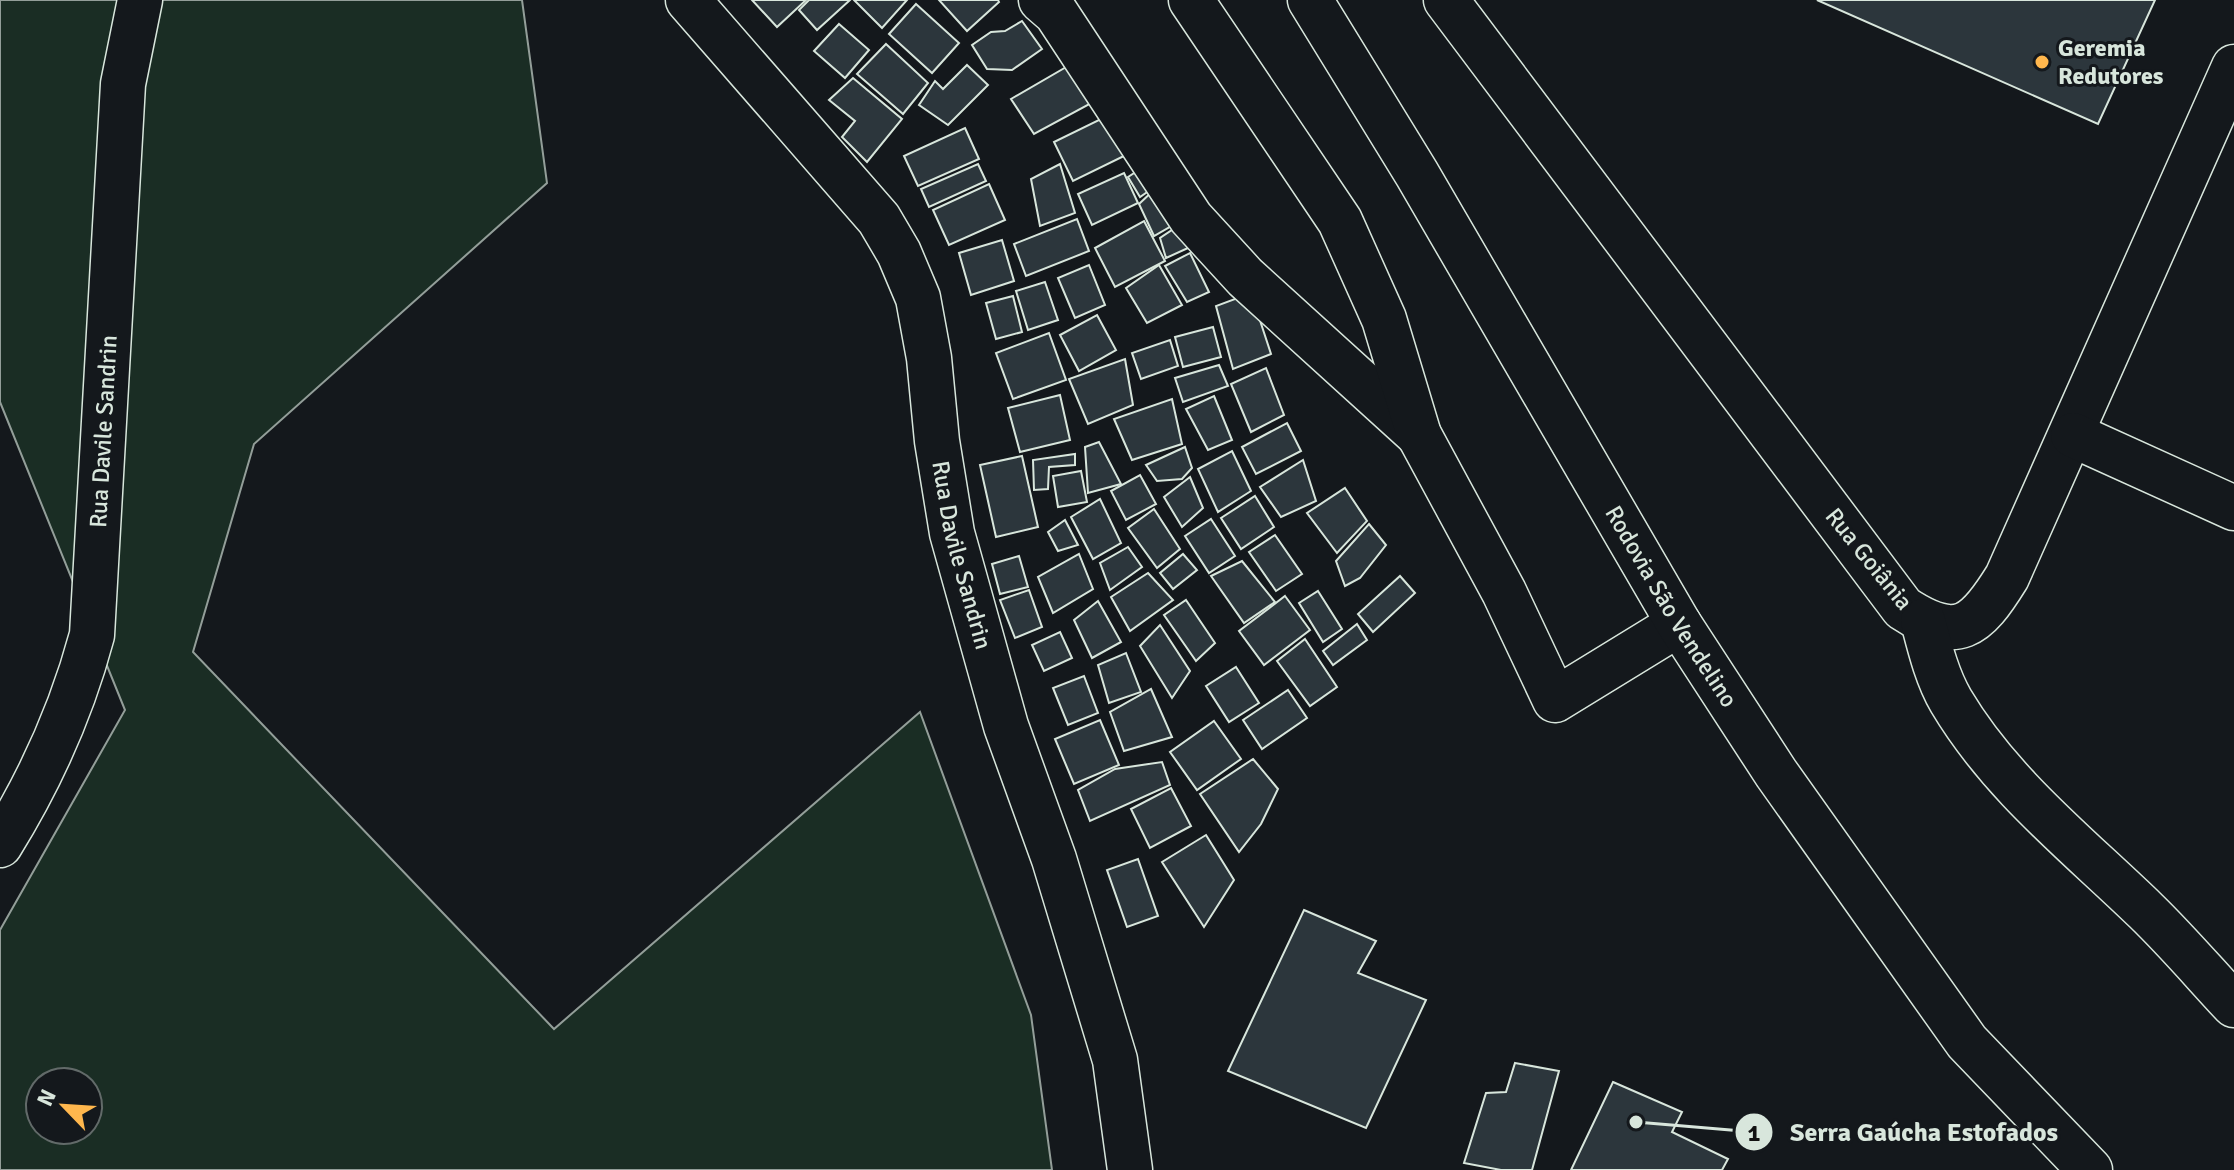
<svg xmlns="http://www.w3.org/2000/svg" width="2234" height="1170" viewBox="0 0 2234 1170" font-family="Signika,sans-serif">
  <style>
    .green { fill: #1a2d24; stroke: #939e99; stroke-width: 2; fill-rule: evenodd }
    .building { fill: #2c363c; stroke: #d8e6dc; stroke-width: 2 }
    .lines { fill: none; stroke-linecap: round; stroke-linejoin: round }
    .minor-casing { stroke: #d8e6dc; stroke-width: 47 }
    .major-casing { stroke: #d8e6dc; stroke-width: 47 }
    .highway-casing { stroke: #d8e6dc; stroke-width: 47 }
    .minor { stroke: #14181c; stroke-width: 44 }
    .major { stroke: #14181c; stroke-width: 44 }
    .highway { stroke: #14181c; stroke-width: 44 }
    .poi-dot { fill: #ffb74d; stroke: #14181c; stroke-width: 3 }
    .labels { text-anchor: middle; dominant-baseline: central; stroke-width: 6; stroke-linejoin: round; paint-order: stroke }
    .poi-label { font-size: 24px; font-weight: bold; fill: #d8e6dc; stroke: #14181c; text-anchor: start }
    .street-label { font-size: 24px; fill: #d8e6dc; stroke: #14181c }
    .leader { fill: none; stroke: #d8e6dc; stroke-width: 3 }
    .callout-dot { fill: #d8e6dc; stroke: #14181c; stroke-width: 3 }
    .mark-label { font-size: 24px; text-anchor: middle; font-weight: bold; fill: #111 }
    .callout-label { font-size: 26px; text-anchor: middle; font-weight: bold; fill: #d8e6dc; stroke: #14181c; stroke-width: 6; stroke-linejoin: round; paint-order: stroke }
  </style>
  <rect width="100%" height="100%" fill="#14181c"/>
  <!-- green -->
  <path class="green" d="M0 0H522L547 183 254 444 193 652 554 1029 920 712 1031 1015 1052 1170H0V930L125 710 0 402ZM40 1082H88V1130H40Z"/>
  <!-- building -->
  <g class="building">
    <path d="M752 0H806L777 27Z"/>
    <path d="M809 0H850L817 30 799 10Z"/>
    <path d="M854 0H907L882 28Z"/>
    <path d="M939 0H998L999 2 967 31Z"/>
    <path d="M1817 0H2155L2098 124Z"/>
    <path d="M916 4 959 43 932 73 889 34Z"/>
    <path d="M1022 21 1042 49 1012 70 987 69 972 45 991 32 1005 31Z"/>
    <path d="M839 24 869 50 845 78 814 51Z"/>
    <path d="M886 44 928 83 903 114 857 74Z"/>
    <path d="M967 65 988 85 948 125 919 105 935 81 943 89Z"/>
    <path d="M1068 66 1097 100 1034 134 1011 99Z"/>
    <path d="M853 78 902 119 867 162 842 137 855 121 829 100Z"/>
    <path d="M1107 116 1126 155 1073 181 1054 142Z"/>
    <path d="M965 128 979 159 918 186 904 156Z"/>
    <path d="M978 164 986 181 929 207 921 189Z"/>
    <path d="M1060 164 1075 213 1040 226 1031 179Z"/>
    <path d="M1142 168 1153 188 1140 197 1128 177Z"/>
    <path d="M1124 173 1138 203 1092 225 1078 194Z"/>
    <path d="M989 184 1005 220 949 245 933 210Z"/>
    <path d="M1155 189 1173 225 1154 236 1139 204Z"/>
    <path d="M1077 219 1089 251 1026 276 1014 244Z"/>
    <path d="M1144 221 1165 261 1115 287 1095 248Z"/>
    <path d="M1175 228 1188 248 1166 258 1160 238Z"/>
    <path d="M1002 240 1014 281 971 295 959 253Z"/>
    <path d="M1190 253 1209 292 1187 302 1165 266Z"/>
    <path d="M1089 265 1105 305 1075 318 1058 278Z"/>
    <path d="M1159 265 1182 305 1147 323 1126 288Z"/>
    <path d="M1045 282 1058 320 1028 330 1016 291Z"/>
    <path d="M1251 293 1271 354 1233 369 1216 306Z"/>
    <path d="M1013 296 1022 332 996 339 986 303Z"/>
    <path d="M1097 315 1116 350 1079 371 1060 335Z"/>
    <path d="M1213 327 1221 357 1183 367 1175 337Z"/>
    <path d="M1049 333 1066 380 1013 399 996 353Z"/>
    <path d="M1170 340 1178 366 1141 379 1132 353Z"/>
    <path d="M1125 359 1133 405 1088 424 1069 379Z"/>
    <path d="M1219 365 1228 386 1183 402 1175 378Z"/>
    <path d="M1266 368 1284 415 1251 432 1231 384Z"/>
    <path d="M1060 395 1070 440 1020 452 1008 408Z"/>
    <path d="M1214 396 1232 440 1208 450 1186 409Z"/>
    <path d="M1172 399 1182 444 1132 460 1114 419Z"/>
    <path d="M1287 423 1301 451 1256 474 1242 447Z"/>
    <path d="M1099 442 1121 484 1088 493 1085 447Z"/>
    <path d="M1185 447 1192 468 1182 479 1157 481 1146 465Z"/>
    <path d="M1232 451 1251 491 1218 512 1198 469Z"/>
    <path d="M1075 454V465L1049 467 1048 489 1034 490 1033 460Z"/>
    <path d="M1022 456 1038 527 996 537 980 465Z"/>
    <path d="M1303 460 1316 501 1281 517 1260 487Z"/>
    <path d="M1081 471 1087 502 1058 507 1053 476Z"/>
    <path d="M1140 475 1156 504 1126 520 1111 491Z"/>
    <path d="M1190 477 1203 508 1182 527 1164 497Z"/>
    <path d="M1345 488 1367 521 1337 553 1307 513Z"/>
    <path d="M1255 496 1274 527 1241 549 1221 518Z"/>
    <path d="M1100 499 1121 543 1093 559 1071 517Z"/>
    <path d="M1154 509 1180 549 1157 568 1128 528Z"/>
    <path d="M1211 519 1235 556 1209 573 1185 536Z"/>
    <path d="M1065 520 1078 545 1058 551 1048 532Z"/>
    <path d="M1369 524 1386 545 1360 578 1345 586 1336 561Z"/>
    <path d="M1275 535 1302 574 1276 591 1249 552Z"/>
    <path d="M1128 547 1142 567 1110 590 1100 563Z"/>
    <path d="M1079 554 1093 589 1053 613 1038 577Z"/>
    <path d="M1183 554 1197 570 1173 589 1160 573Z"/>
    <path d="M1019 556 1028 587 1000 594 992 564Z"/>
    <path d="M1242 561 1275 602 1244 623 1211 576Z"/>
    <path d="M1148 573 1173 600 1130 631 1111 597Z"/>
    <path d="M1400 576 1415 593 1373 632 1358 614Z"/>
    <path d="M1029 590 1042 627 1015 638 1000 600Z"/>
    <path d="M1318 591 1342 629 1323 642 1299 603Z"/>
    <path d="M1285 596 1310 630 1264 665 1239 631Z"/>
    <path d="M1186 600 1215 643 1196 661 1164 615Z"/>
    <path d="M1098 601 1121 642 1092 658 1074 620Z"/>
    <path d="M1357 624 1367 640 1333 665 1323 651Z"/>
    <path d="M1160 625 1190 671 1172 698 1140 646Z"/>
    <path d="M1060 632 1072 658 1044 671 1032 645Z"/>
    <path d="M1305 639 1337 687 1310 706 1277 661Z"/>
    <path d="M1126 653 1141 692 1109 703 1098 665Z"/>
    <path d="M1236 667 1259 703 1229 722 1206 686Z"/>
    <path d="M1084 676 1098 713 1068 725 1053 688Z"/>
    <path d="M1151 689 1172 737 1124 751 1110 712Z"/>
    <path d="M1288 690 1307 718 1262 749 1243 720Z"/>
    <path d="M1100 720 1119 765 1074 784 1055 739Z"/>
    <path d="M1214 721 1241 759 1197 790 1170 752Z"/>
    <path d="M1253 759 1278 789 1261 824 1239 852 1200 794Z"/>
    <path d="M1162 762 1170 785 1090 821 1078 790 1115 769Z"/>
    <path d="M1171 788 1191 826 1150 848 1131 809Z"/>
    <path d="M1206 835 1234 880 1204 927 1162 862Z"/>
    <path d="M1138 859 1158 916 1127 927 1107 870Z"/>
    <path d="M1304 910 1376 941 1358 973 1426 1000 1366 1128 1228 1071Z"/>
    <path d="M1515 1063 1559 1071 1532 1170H1501L1464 1163 1486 1093 1506 1092Z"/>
    <path d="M1613 1082 1682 1112 1672 1132 1728 1159 1722 1170H1571Z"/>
  </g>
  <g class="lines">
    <defs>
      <g id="minor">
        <path d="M1041 0 1056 13 1191 218 1245 277 1419 435"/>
        <path d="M1191 0 1340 221 1384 319 1419 435 1504 592 1555 700 1679 624"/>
        <path d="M1446 0 1903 608C1958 644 1976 627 2007 577L2234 67"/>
        <path d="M2073 435 2234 508"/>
        <path d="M1923 621C1930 648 1937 677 1951 701 2001 785 2078 845 2146 911 2177 941 2205 974 2234 1005"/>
      </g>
      <g id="major">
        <path id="s1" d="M688 0 879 219 899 253 918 298 929 358 937 441 952 533 1006 726 1054 859 1115 1060 1130 1170"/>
        <path id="s2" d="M0 845C41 779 72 710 92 635L123 84 140 0"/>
      </g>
      <g id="highway">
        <path id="s3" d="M1310 0 1417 174 1679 624 1776 773 1967 1042 2090 1170"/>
      </g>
    </defs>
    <!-- minor casing -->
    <use href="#minor" class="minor-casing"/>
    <!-- major casing -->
    <use href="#major" class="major-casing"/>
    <!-- highway casing -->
    <use href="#highway" class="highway-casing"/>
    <!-- minor -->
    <use href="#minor" class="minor"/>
    <!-- major -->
    <use href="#major" class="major"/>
    <!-- highway -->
    <use href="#highway" class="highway"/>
  </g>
  <!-- markers -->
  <circle class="poi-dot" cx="2042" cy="62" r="8"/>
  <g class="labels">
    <!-- poi labels -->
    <g class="poi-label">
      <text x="2058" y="48">Geremia<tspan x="2058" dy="28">Redutores</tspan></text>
    </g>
    <!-- street labels -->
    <g class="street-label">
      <text stroke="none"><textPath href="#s2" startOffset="434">Rua Davile Sandrin</textPath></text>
      <text stroke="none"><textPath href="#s1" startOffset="640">Rua Davile Sandrin</textPath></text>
      <text transform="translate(1869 559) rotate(51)">Rua Goiânia</text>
      <text stroke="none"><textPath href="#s3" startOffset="706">Rodovia São Vendelino</textPath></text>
    </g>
  </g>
  <!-- callouts -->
  <path class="leader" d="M1636 1122L1754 1132"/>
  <g class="callout-dot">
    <circle cx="1636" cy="1122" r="8"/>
    <circle cx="1754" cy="1132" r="20"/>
  </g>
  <g class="mark-label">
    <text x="1754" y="1141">1</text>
  </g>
  <g class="callout-label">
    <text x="1924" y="1141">Serra Gaúcha Estofados</text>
  </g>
  <!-- north arrow -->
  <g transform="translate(64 1106) rotate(295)"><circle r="38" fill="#14181c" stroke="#626a69" stroke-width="2"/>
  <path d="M0-6L14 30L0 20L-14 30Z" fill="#ffb74d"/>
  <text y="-12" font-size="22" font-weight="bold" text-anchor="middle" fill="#d8e6dc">N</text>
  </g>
</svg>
